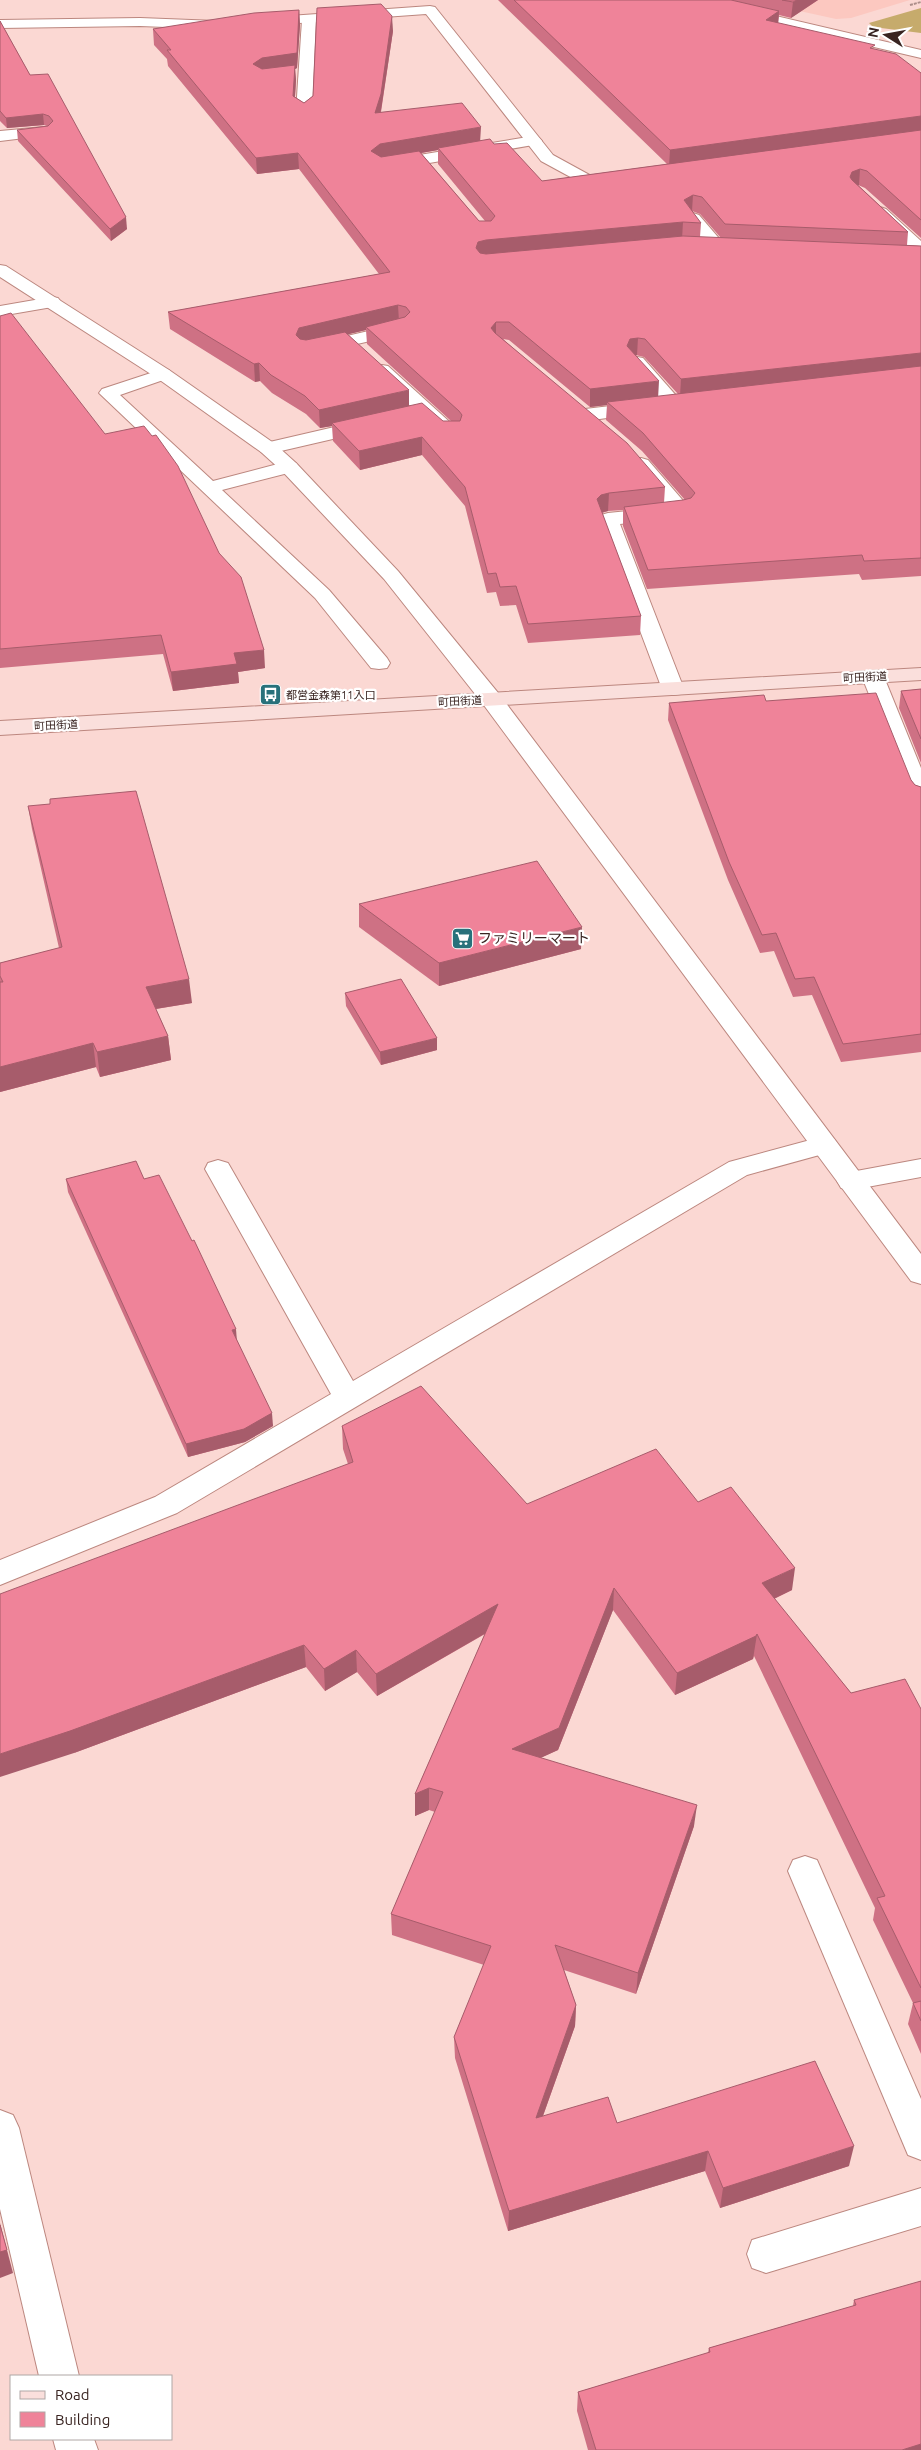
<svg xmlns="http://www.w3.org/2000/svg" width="921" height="2450" viewBox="0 0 921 2450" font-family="Ubuntu,'Noto Sans JP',sans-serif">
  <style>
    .built { fill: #fcc8c0 }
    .green { fill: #c6ab6c }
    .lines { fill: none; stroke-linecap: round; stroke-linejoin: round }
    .service-casing { stroke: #bc877f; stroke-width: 2 }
    .minor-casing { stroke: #bc877f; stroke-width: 2 }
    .tertiary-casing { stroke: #bc877f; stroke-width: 2 }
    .secondary-casing { stroke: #bc877f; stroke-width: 2 }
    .path { stroke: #ac8e8a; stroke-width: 2; stroke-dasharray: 3 1; stroke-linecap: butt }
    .service { fill: #fff; fill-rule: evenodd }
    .minor { fill: #fff; fill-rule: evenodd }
    .tertiary { fill: #fff; fill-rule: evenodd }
    .secondary { fill: #fadfdc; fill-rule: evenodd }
    .wall { fill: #ce7184; fill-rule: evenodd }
    .shaded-wall { fill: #a75c6b }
    .building { fill: #ef8399; stroke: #a75c6b }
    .labels { text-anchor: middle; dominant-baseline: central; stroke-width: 4.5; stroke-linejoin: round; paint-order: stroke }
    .far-street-label { font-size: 11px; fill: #392421; stroke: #fff }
    .far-poi-label { font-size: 11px; fill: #392421; stroke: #fff; text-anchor: start }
    .poi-label { font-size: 14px; fill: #392421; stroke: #fff; text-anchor: start }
  </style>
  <rect width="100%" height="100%" fill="#fbd8d3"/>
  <!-- built -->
  <path class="built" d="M750 0H910L851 18 836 19Z"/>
  <!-- green -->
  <path class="green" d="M921 8V33L873 27 869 23Z"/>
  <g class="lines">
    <defs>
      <g id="service">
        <path d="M309 16 316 20 312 112 304 117 296 112 302 20Z"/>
        <path d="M44 127 49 129 52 132 49 135 0 141V131Z"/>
        <path d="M534 136 539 138 542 141 539 144 389 170 381 165 389 160Z"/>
        <path d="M880 207 886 209 921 241V255L915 254 874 215 872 212 874 209Z"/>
        <path d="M693 213 699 215 723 243 725 247 723 251H711L687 221 685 218 687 215Z"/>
        <path d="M52 297 58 298 61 302 58 306 0 316V306Z"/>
        <path d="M399 324 405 325 408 329 405 333 318 353 312 352 309 348 312 344Z"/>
        <path d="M637 357 643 358 680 400 683 404 680 408H668L631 366 628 362 631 358Z"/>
        <path d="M382 365 388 366 453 425 455 429 453 433H439L376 374 373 370 376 366Z"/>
        <path d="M163 369 169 370 172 374 169 378 120 395 213 481 289 461 296 463 299 467 296 471 222 490 329 590 387 658 390 663 387 668 379 669 371 668 315 598 99 393 102 389Z"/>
        <path d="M641 458 648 460 692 511 689 515 682 517 620 524 684 689 681 694 673 695 665 694 662 689 598 519 601 515 608 513 668 507 631 464 634 460Z"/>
        <path d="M873 671 881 672 884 677 921 768V803L913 801 910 796 862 677 865 672Z"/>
        <path d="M921 1159V1177L851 1190 841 1188 837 1181 841 1174 851 1172Z"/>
      </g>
      <g id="minor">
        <path d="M683 0H708L921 50V58L690 4Z"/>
        <path d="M430 6 435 7 553 155 595 178 621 177 623 180 621 183 593 188 587 186 541 161 426 14 217 29 140 26 0 28V20L140 18 217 21Z"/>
        <path d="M644 402 651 404 653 408 651 412 585 421 578 419 576 415 578 411 585 409Z"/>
        <path d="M369 419 376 421 378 425 376 429 268 454 261 452 259 448 261 444Z"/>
        <path d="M825 1136 834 1139 838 1145 834 1151 747 1175 177 1513 0 1585V1560L155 1497 331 1394 205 1169 208 1163 218 1160 228 1163 353 1381 729 1162Z"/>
        <path d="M805 1856 817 1860 921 2099V2160L908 2155 788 1871 793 1860Z"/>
        <path d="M0 2110 13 2115 19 2128 79 2376H39L0 2209Z"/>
        <path d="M921 2188V2226L766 2273 752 2268 747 2254 752 2240Z"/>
        <path d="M53 2439H94L98 2450H56Z"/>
      </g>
      <path id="tertiary" d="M0 265 6 266 169 370 275 444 296 463 398 571 499 694 921 1254V1284L911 1281 483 704 384 579 282 471 261 452 157 378 0 277Z"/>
      <path id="secondary" d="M921 668V680L0 735V721Z"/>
    </defs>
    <!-- service casing -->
    <use href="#service" class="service-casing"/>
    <!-- minor casing -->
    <use href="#minor" class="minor-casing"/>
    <!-- tertiary casing -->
    <use href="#tertiary" class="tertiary-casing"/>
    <!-- secondary casing -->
    <use href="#secondary" class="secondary-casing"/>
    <!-- path -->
    <path class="path" d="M910 5 921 2"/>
    <!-- service -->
    <use href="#service" class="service"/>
    <!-- minor -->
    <use href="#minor" class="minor"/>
    <!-- tertiary -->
    <use href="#tertiary" class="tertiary"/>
    <!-- secondary -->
    <use href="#secondary" class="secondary"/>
  </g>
  <!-- wall -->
  <g class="wall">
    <path d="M498 0H818L791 18 779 15 778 23 874 49 921 73V238L865 188 858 185 908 232 907 245 921 246V576L862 580 859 574 647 589 623 526V510L608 511 602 513 641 616 640 635 528 643 516 605 500 606 496 592 487 593 465 506 422 455 360 470 333 441 332 426 320 428 306 414 272 393 260 381 255 382 170 329 168 312 379 274 299 169 257 174 168 66 167 59 154 45 153 29 299 10 300 25 297 68 295 69 296 80 295 97 304 103 393 31 381 112 494 144 542 181 667 164ZM438 150V164L485 221H479L421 153ZM692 211 700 214 721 238 700 237 701 223ZM366 330 367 344 451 421H443L409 406 348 334ZM503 339 509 340 590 407 607 405 606 420 642 451 685 500 664 503 665 487ZM636 355 644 357 678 394 658 397Z"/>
    <path d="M0 21 30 75 127 229 111 241 18 141 17 130 47 126 44 125 7 128 0 121Z"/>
    <path d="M0 316 265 668 238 672 239 683 173 691 163 654 0 668Z"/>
    <path d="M921 689V763L899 708 901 691Z"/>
    <path d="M766 701 911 780 915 785 921 787V1052L841 1062 812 995 793 997 774 951 760 953 728 880 668 720 669 703Z"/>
    <path d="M28 806 192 1003 156 1009 168 1036 171 1060 100 1077 96 1067 0 1092V963L59 948 32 829Z"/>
    <path d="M359 904 581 949 439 986 359 927Z"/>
    <path d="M345 993 437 1050 381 1065 346 1006Z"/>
    <path d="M66 1179H144L236 1338 273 1426 245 1442 188 1457 68 1192Z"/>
    <path d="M342 1426 527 1504 698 1502 792 1590 774 1599 851 1693 921 1709V2054L908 2024 913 2003 873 1920 875 1908 754 1656 753 1659 675 1695 613 1610 558 1750 540 1758 694 1826 636 1994 564 1970 576 2005 575 2026 543 2116 617 2123 849 2166 720 2208 705 2171 508 2231 455 2058 454 2037 484 1965 392 1935 391 1914 435 1812 429 1810 415 1816V1794L485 1634 377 1696 357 1672 325 1691 306 1667 74 1753 348 1464 343 1449Z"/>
    <path d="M854 2300 921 2450H588L577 2411 578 2392 708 2353 709 2348 853 2306Z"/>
  </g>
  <!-- shaded-wall -->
  <g class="shaded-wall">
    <path d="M797 0H818L791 18 793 2Z"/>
    <path d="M299 10 300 25 297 68 295 69 296 80 294 112 263 73 253 64Z"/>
    <path d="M779 11 778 26 766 20Z"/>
    <path d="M392 16 393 31 381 110 376 129 375 113Z"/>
    <path d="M43 114 44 125 7 128 6 118Z"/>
    <path d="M921 116V132L669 166 670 150Z"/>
    <path d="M481 127 480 143 438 148V150L381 160 371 151 380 144Z"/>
    <path d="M298 153 299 169 257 174 256 158Z"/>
    <path d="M860 169 859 185 850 188V177L852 172Z"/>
    <path d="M693 195 692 211 684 200Z"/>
    <path d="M126 217 127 229 111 241 110 229Z"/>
    <path d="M683 222 682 239 478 259 476 248 478 242 486 240Z"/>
    <path d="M398 305 399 322 366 327V330L300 346 296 335 299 328Z"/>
    <path d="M496 322V339L491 328Z"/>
    <path d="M638 338 637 355 630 357 627 346 630 339Z"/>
    <path d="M921 353V371L680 397 681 379Z"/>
    <path d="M259 363 260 381 255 382 254 364Z"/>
    <path d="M659 381 658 399 607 402V405L590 407V389Z"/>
    <path d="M409 390V408L332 423V426L320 428 319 410Z"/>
    <path d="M422 437V455L360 470 359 451Z"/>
    <path d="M609 493 608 511 600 513 597 499 601 495Z"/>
    <path d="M264 650 265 668 238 672 239 683 173 691 171 672 234 653Z"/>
    <path d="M582 927 581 949 439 986V963Z"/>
    <path d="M189 979 192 1003 149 1010 146 987Z"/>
    <path d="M168 1036 171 1060 100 1077 97 1052Z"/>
    <path d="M437 1038V1050L381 1065 380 1052Z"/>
    <path d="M93 1043 96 1067 0 1092V1067Z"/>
    <path d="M236 1329 237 1342 232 1330Z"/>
    <path d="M272 1413 273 1426 245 1442 188 1457 186 1444Z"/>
    <path d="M795 1568 792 1590 759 1606 762 1583Z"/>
    <path d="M614 1588 613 1610 558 1750 512 1771V1749Z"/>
    <path d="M498 1604V1626L377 1696 376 1674Z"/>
    <path d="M757 1634 753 1659 675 1695 677 1673Z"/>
    <path d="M304 1645 306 1667 74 1753 0 1777V1754Z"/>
    <path d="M356 1650 357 1672 325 1691 324 1669Z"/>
    <path d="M429 1788V1810L415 1816V1794Z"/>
    <path d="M697 1805 694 1826 636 1994 638 1973Z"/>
    <path d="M576 2005 575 2026 535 2138 536 2118Z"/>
    <path d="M854 2146 849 2166 720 2208 723 2188Z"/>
    <path d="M708 2151 705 2171 508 2231 509 2211Z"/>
    <path d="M0 2223 13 2273 0 2278Z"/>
    <path d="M921 2444V2450H902Z"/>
  </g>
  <!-- building -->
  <g class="building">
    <path d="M514 0H731L779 11 766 20 875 45 870 48 896 54 921 73V116L670 150Z"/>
    <path d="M782 0H797L793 2Z"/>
    <path d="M381 4 392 16 381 94 375 113 462 103 481 127 380 144 371 151 381 157 419 151 479 221H491L495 216 438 148 490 139 494 144 507 143 542 181 921 130V220L867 171 860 169 852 172 850 177 852 180 908 232 725 224 702 197 693 195 684 200 701 223 683 222 486 240 478 242 476 248 480 253 486 254 683 236 921 246V353L681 379 645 339 638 338 630 339 627 346 659 381 590 389 509 322H496L491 328 495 333 627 443 665 487 609 493 601 495 597 499 641 616 528 624 516 586 500 587 496 573 488 574 465 487 422 437 359 451 332 423 422 403 443 421H460L462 415 459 411 366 327 405 317 410 312 406 307 398 305 299 328 296 335 300 339 306 340 345 332 409 390 319 410 305 396 271 375 259 363 254 364 168 312 390 272 298 153 256 158 167 50H171L153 29 254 13 299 10 297 53 262 58 253 64 262 69 295 65 293 96 304 103 313 96 317 8Z"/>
    <path d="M0 21 30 75 48 74 126 217 110 229 17 130 48 126 53 121 49 116 43 114 6 118 0 111Z"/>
    <path d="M11 313 105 434 144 426 152 436 156 435 178 466 219 553 241 577 264 650 234 653 237 664 171 672 161 635 0 649V316Z"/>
    <path d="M921 366V558L864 561 862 555 648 570 624 507 683 500 691 498 695 493 643 433 607 402Z"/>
    <path d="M921 689V739L901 691Z"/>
    <path d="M876 693 911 780 915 785 921 787V1034L843 1044 814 977 795 979 776 933 762 935 729 862 669 703 764 695 766 701Z"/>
    <path d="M136 791 189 979 146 987 168 1036 97 1052 93 1043 0 1067V982H3L0 976V963L62 947 28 806 50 804V799Z"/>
    <path d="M537 861 582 927 439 963 359 904Z"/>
    <path d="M401 979 437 1038 380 1052 345 993Z"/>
    <path d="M136 1161 144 1179 159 1175 192 1241 194 1240 236 1329 232 1330 272 1413 244 1429 186 1444 66 1179Z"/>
    <path d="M421 1386 527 1504 656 1449 698 1502 731 1487 795 1568 762 1583 851 1693 905 1679 921 1709V1988L877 1898 885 1896 757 1634 756 1636 677 1673 614 1588 559 1728 512 1749 697 1805 638 1973 555 1945 576 2005 536 2118 608 2097 617 2123 815 2061 854 2146 723 2188 708 2151 509 2211 454 2037 491 1946 391 1914 443 1792 429 1788 415 1794 498 1604 376 1674 356 1650 324 1669 304 1645 70 1731 0 1754V1594L353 1462 342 1426Z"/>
    <path d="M921 2001V2021L913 2003Z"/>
    <path d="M0 2225 7 2250 0 2252Z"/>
    <path d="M921 2281V2444L902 2450H596L578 2392 710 2352 709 2348 856 2305 854 2300Z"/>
  </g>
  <!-- icons -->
  <defs>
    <symbol id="bus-square" viewBox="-11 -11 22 22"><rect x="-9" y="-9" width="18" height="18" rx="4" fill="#28717b" stroke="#fff"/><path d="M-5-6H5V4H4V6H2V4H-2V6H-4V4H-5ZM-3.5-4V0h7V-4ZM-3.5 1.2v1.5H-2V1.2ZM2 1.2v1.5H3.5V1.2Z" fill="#fff"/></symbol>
    <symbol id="supermarket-square" viewBox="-11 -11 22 22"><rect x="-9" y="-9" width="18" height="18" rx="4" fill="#28717b" stroke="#fff"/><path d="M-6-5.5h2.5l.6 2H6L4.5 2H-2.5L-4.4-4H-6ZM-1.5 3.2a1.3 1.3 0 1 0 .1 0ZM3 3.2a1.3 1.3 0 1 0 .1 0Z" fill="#fff"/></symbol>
  </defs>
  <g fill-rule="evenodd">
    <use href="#bus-square" x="258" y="682" width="25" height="25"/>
    <use href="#supermarket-square" x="450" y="926" width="25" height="25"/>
  </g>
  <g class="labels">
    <!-- far-street labels -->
    <g class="far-street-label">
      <text transform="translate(865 677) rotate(-3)">町田街道</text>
      <text transform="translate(460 701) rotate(-3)">町田街道</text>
      <text transform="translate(56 725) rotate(-3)">町田街道</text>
    </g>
    <!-- far-poi labels -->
    <g class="far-poi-label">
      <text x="286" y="695">都営金森第11入口</text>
    </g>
    <!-- poi labels -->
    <g class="poi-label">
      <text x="478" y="938">ファミリーマート</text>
    </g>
  </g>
  <!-- legend -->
  <rect x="10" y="2375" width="162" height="65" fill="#ffffff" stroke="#b0a7a6"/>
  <rect x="20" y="2391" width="25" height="8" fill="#fadfdc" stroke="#b0a7a6"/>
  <text x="55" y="2400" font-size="15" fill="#392421">Road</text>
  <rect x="20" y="2412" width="25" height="15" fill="#ef8399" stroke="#b0a7a6"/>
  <text x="55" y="2425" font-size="15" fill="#392421">Building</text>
  <!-- north arrow -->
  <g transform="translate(886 35) rotate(281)" stroke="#ffffff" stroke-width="4" paint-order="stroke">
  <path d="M0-4L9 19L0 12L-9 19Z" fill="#392421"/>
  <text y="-8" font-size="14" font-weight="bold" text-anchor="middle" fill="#392421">N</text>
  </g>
</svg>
